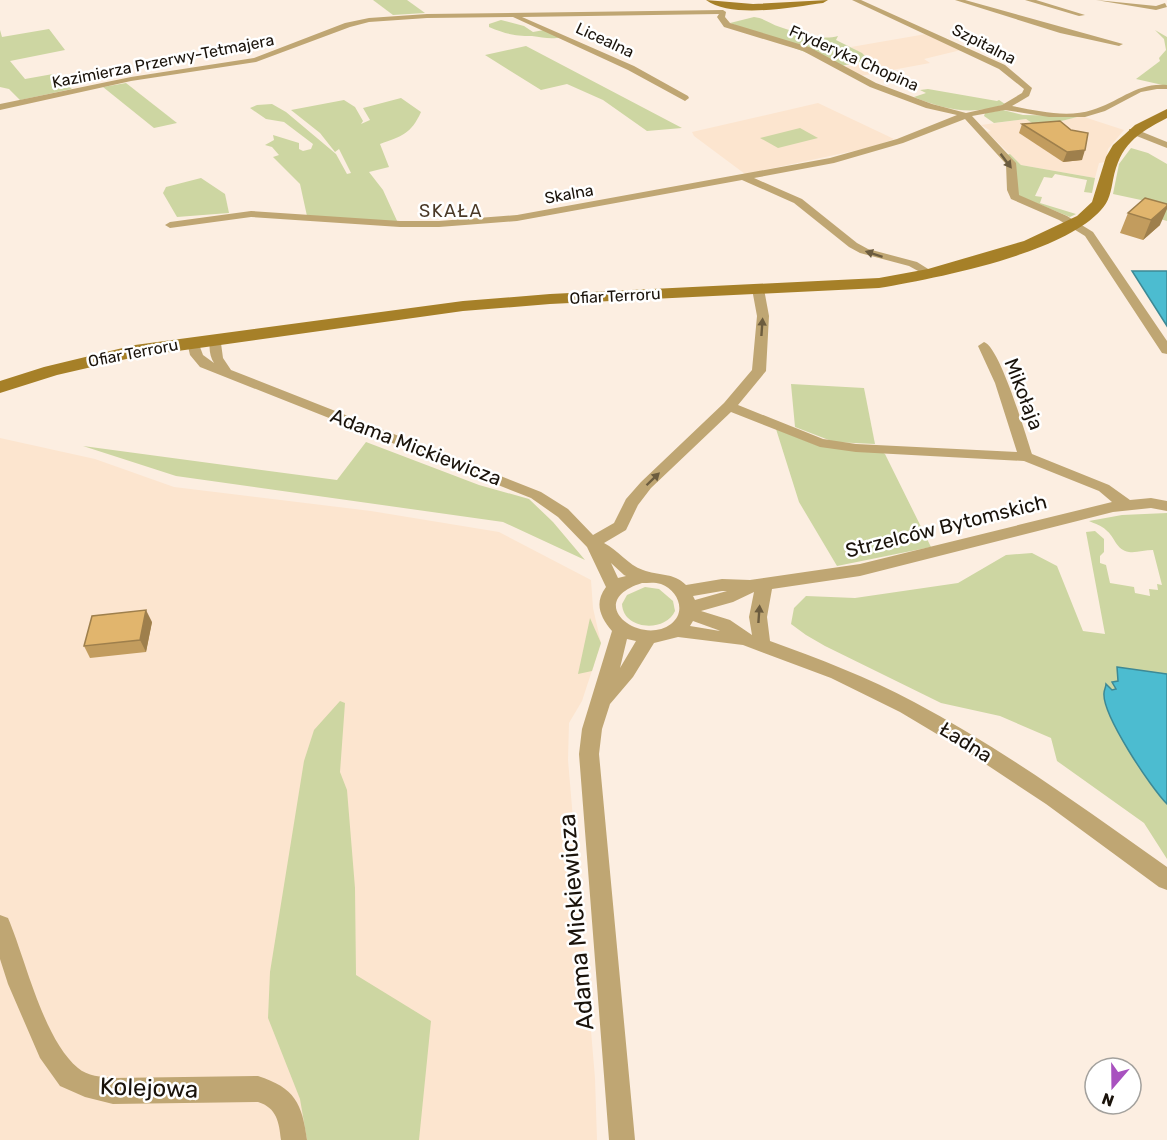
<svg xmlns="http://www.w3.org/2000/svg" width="1167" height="1140" viewBox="0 0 1167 1140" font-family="Rubik,sans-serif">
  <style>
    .built { fill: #fce5cf }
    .green { fill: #cdd6a2 }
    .water { fill: #4cbcd0; stroke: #3d8995; stroke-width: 1.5 }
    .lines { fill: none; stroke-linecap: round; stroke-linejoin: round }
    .street { fill: #bfa673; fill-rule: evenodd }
    .secondary { fill: #a68028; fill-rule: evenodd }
    .wall { fill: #c29c5e }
    .shaded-wall { fill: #9e7f4c }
    .building { fill: #e1b56d; stroke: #9e7f4c; stroke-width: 1.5 }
    .oneway { fill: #6c5c3f }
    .labels { text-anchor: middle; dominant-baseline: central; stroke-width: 5; stroke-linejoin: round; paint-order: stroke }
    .far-street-label { font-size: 16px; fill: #1a130b; stroke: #fff }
    .far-neighbourhood-label { font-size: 18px; letter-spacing: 1.5px; fill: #4a3927; stroke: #fff }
    .street-label { font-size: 20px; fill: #1a130b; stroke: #fff }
    .near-street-label { font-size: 24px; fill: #1a130b; stroke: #fff }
  </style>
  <rect width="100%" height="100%" fill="#fceee1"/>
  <!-- built -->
  <g class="built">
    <path d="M926 34 961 50 924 59 930 63 860 76 845 67 874 62 851 47Z"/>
    <path d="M818 103 894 139 872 147 745 174 694 136 692 132Z"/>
    <path d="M1081 116 1124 130 1108 149 1106 162 1099 163 1095 178 1021 165 987 132 991 131 981 125 1026 119 1038 127Z"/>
    <path d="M0 438 95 459 174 487 371 511 499 532 591 580 593 608 601 643 582 701 569 723 568 760 595 1078 597 1140H0Z"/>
  </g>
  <!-- green -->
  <g class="green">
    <path d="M373 0H407L425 13 393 15Z"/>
    <path d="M754 17C764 18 770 24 780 27 797 33 821 41 838 36L836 40 862 53 869 60 841 66 730 23Z"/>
    <path d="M501 20 524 26 533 32 544 30 562 37C550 40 543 37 532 36 514 36 506 34 489 27V24Z"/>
    <path d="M49 29 65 50 10 61 25 79 53 74 72 89 20 100 9 89 0 87V30L2 37Z"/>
    <path d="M1155 30 1167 37V86L1136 79 1160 61 1159 58 1166 50 1164 39Z"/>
    <path d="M526 46 682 128 647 131 603 100 567 84 541 90 485 55Z"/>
    <path d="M126 83 177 123 154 128 103 87Z"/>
    <path d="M928 89 997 101 999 100 1005 104C973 116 945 110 914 97L926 93 920 90Z"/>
    <path d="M401 98 421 112C411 134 402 136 380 144L389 167 369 172 383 190 398 223 307 216 300 184 273 157 279 155 272 147 265 145 274 140 273 135 299 143V149L303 151 311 149 313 144 284 122 266 119 250 108 257 105 272 104 286 112 336 154 347 174 351 173 339 149 335 152 320 133 291 110 344 100 355 107 363 121 361 124 370 120 363 108Z"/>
    <path d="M1003 110 1023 115 1081 116 1038 127 1026 119 994 123 984 116 985 113Z"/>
    <path d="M800 128 818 138 778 148 760 138Z"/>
    <path d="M1131 148 1148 153 1167 164V221L1147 215 1155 203 1113 194 1119 164Z"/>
    <path d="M1010 154 1021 165 1095 178 1092 193 1084 192 1087 180 1055 174 1052 178 1044 177 1035 196 1042 197 1040 203 1076 214 1070 217 1019 196 1016 191 1007 155Z"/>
    <path d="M201 178 225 194 229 213 177 217 163 193 166 187Z"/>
    <path d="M791 384 864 388 875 444 834 442 795 427Z"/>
    <path d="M776 429 814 444 880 451 885 454 931 547 837 566 799 502Z"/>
    <path d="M366 442 479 485 529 499 553 522 585 560 503 522 176 476 83 446 337 480Z"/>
    <path d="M1167 513V859L1144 823 1057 761 1051 738 1000 716 941 703 825 646 806 635 791 624 794 608 806 596 855 598 958 583 1006 555 1032 553 1057 566 1083 631 1105 634 1086 532 1095 531 1104 539V552L1100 556V563L1106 565 1110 583 1134 587 1135 593 1150 596 1149 589 1158 590 1157 584 1162 585 1153 550C1145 550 1136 553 1129 552 1116 550 1115 537 1106 530 1101 525 1095 524 1089 521L1122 515Z"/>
    <path d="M645 587 659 589 673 601 675 611C665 633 623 630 622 604L627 595Z"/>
    <path d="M590 618 601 643 592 671 578 674Z"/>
    <path d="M340 701 345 703 340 772 347 790 355 888 356 975 431 1021 419 1140H307L300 1099 268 1018 270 972 304 761 314 730Z"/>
  </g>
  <!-- water -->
  <g class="water">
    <path d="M1132 271H1167V326Z"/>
    <path d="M1117 667 1167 674V804C1151 788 1102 715 1104 693 1104 690 1106 687 1106 684L1112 690 1116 689 1112 682 1118 681Z"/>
  </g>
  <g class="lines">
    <!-- street -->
    <g class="street">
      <path d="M852 0H861L1005 65 1032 88 1029 96 1012 106C1036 111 1068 118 1092 110 1119 102 1137 82 1167 85V89H1157L1141 92 1105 111 1085 117H1049L1005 110 972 116 1016 163 1019 195 1067 216 1093 232 1167 341V354L1162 353 1085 236 1059 220 1011 199 1007 190 1006 164 965 119 903 143 834 163 754 178 802 199 857 243 868 249 917 262 933 272V276L929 277 909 266 860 253 849 247 794 203 742 180 517 221 439 227H400L251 217 170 228 165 225 170 222 251 211 400 221H439L517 215 830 158 897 139 957 115 926 108 870 87 803 51 724 27 717 17 719 14 522 17 634 66 688 96 689 98 685 101 628 70 513 17 427 18 369 22 350 27 256 62 131 81 0 110V104L131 77 254 58 345 23 369 18 427 14 723 10 726 12 725 17 730 23 809 47 876 83 932 104 966 113 1002 105 1022 93 1024 89 999 69Z"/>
      <path d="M955 0H965L1123 44 1119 46 1060 33Z"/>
      <path d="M1025 0H1036L1085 15 1079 16Z"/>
      <path d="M1096 0 1156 6 1165 3 1167 7 1156 10Z"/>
      <path d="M1129 129H1135L1167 142V148L1129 133Z"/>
      <path d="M758 285 764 289 769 316 766 371 738 405 823 439 856 444 1017 452 995 383 978 346 984 342C1000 347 1026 436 1032 454L1109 485 1130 500 1151 498 1167 501V511L1151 508 1113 512 860 576 772 589 767 617 770 641C819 659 868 677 914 702 1003 749 1085 809 1167 867V890L1159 887 1046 804 972 755 900 712 831 678 743 645 678 637 654 643 633 677 610 704 602 729 599 754 635 1140H609L579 754 582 729 612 631C600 617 594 603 606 587L587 547 558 517 531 498 200 367 190 355 187 342 193 338 197 339 203 355 214 363C209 356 208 343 212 336H220L223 358 231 370 541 492 568 509 593 535 614 523 626 499 641 482 724 403 752 370 757 316 752 289ZM731 412 820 447 856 452 1024 461 1099 491 1112 502 860 564 750 580 722 579 686 585C673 572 658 576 643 570 628 565 618 550 604 543L626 530 638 505 651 488ZM611 563 624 575 626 576 618 578ZM642 583C648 583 655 582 661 584 678 590 687 612 671 624 640 647 582 602 642 583ZM727 591 695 600 693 596 722 591ZM754 592 749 617 752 635 730 620 701 611 733 602ZM693 621 718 630 720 631 690 626ZM627 639 636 641 620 668Z"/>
      <path d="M0 915 8 918C26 960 43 1039 78 1068 87 1076 102 1077 113 1078L258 1076C295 1088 302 1103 307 1140H281C279 1122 277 1108 258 1102L113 1104 85 1097 60 1086 40 1058 8 984 0 959Z"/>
    </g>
    <!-- secondary -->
    <g class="secondary">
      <path d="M706 0 753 4 828 0 823 3C793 7 732 19 706 0Z"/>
      <path d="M1167 109V118C1136 134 1120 145 1113 180 1111 191 1109 202 1101 210 1062 254 937 278 879 288L550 304 463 311 135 357 57 375 0 393V381L44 367 135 345 463 301 550 294 879 278 928 269 1024 241 1077 216 1092 202 1106 157 1113 145 1135 125Z"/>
    </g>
  </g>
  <!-- wall -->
  <g class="wall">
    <path d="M1022 124 1082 160 1063 162 1019 133Z"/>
    <path d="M1145 198 1160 225 1143 240 1120 233 1128 213Z"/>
    <path d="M152 622 146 652 90 658 84 646Z"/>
  </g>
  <!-- shaded-wall -->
  <g class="shaded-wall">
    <path d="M1085 150 1082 160 1063 162 1067 152Z"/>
    <path d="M1167 206V209L1160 225 1143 240 1151 220Z"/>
    <path d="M146 610 152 622 146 652 140 640Z"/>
  </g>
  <!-- building -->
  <g class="building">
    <path d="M1060 121 1071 130 1088 133 1085 150 1067 152 1022 124Z"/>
    <path d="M1145 198 1167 204V206L1151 220 1128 213Z"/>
    <path d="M146 610 140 640 84 646 92 616Z"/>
  </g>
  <!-- one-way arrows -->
  <defs><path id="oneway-solid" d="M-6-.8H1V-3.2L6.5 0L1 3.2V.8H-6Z" transform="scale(1.5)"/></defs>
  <g class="oneway">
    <use href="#oneway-solid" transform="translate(1006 161) rotate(53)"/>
    <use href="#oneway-solid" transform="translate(874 254) rotate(-162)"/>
    <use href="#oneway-solid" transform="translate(762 327) rotate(-86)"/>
    <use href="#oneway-solid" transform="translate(653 479) rotate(-44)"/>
    <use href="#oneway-solid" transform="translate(759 614) rotate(-86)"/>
  </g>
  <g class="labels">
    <!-- far-street labels -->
    <g class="far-street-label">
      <text transform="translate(605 40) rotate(25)">Licealna</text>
      <text transform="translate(984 44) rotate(27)">Szpitalna</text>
      <text transform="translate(854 58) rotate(24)">Fryderyka Chopina</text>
      <text transform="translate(163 61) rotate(-11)">Kazimierza Przerwy-Tetmajera</text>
      <text transform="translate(569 194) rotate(-10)">Skalna</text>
      <text transform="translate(615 296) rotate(-3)">Ofiar Terroru</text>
      <text transform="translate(133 353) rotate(-11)">Ofiar Terroru</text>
    </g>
    <!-- far-neighbourhood labels -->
    <g class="far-neighbourhood-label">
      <text x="451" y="211">SKAŁA</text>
    </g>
    <!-- street labels -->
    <g class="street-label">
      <text transform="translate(1024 394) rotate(69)">Mikołaja</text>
      <text transform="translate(416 447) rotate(21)">Adama Mickiewicza</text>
      <text transform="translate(946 526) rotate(-14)">Strzelców Bytomskich</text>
      <text transform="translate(966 742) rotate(32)">Ładna</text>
    </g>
    <!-- near-street labels -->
    <g class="near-street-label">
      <text transform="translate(576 922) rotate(-95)">Adama Mickiewicza</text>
      <text transform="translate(149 1088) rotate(2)">Kolejowa</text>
    </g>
  </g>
  <!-- north arrow -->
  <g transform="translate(1113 1086) rotate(200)"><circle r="28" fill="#ffffff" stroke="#a3a19d" stroke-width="1.5"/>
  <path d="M0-4.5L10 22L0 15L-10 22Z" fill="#a851bf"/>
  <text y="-9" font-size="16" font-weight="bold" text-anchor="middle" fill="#1a130b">N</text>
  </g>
</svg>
